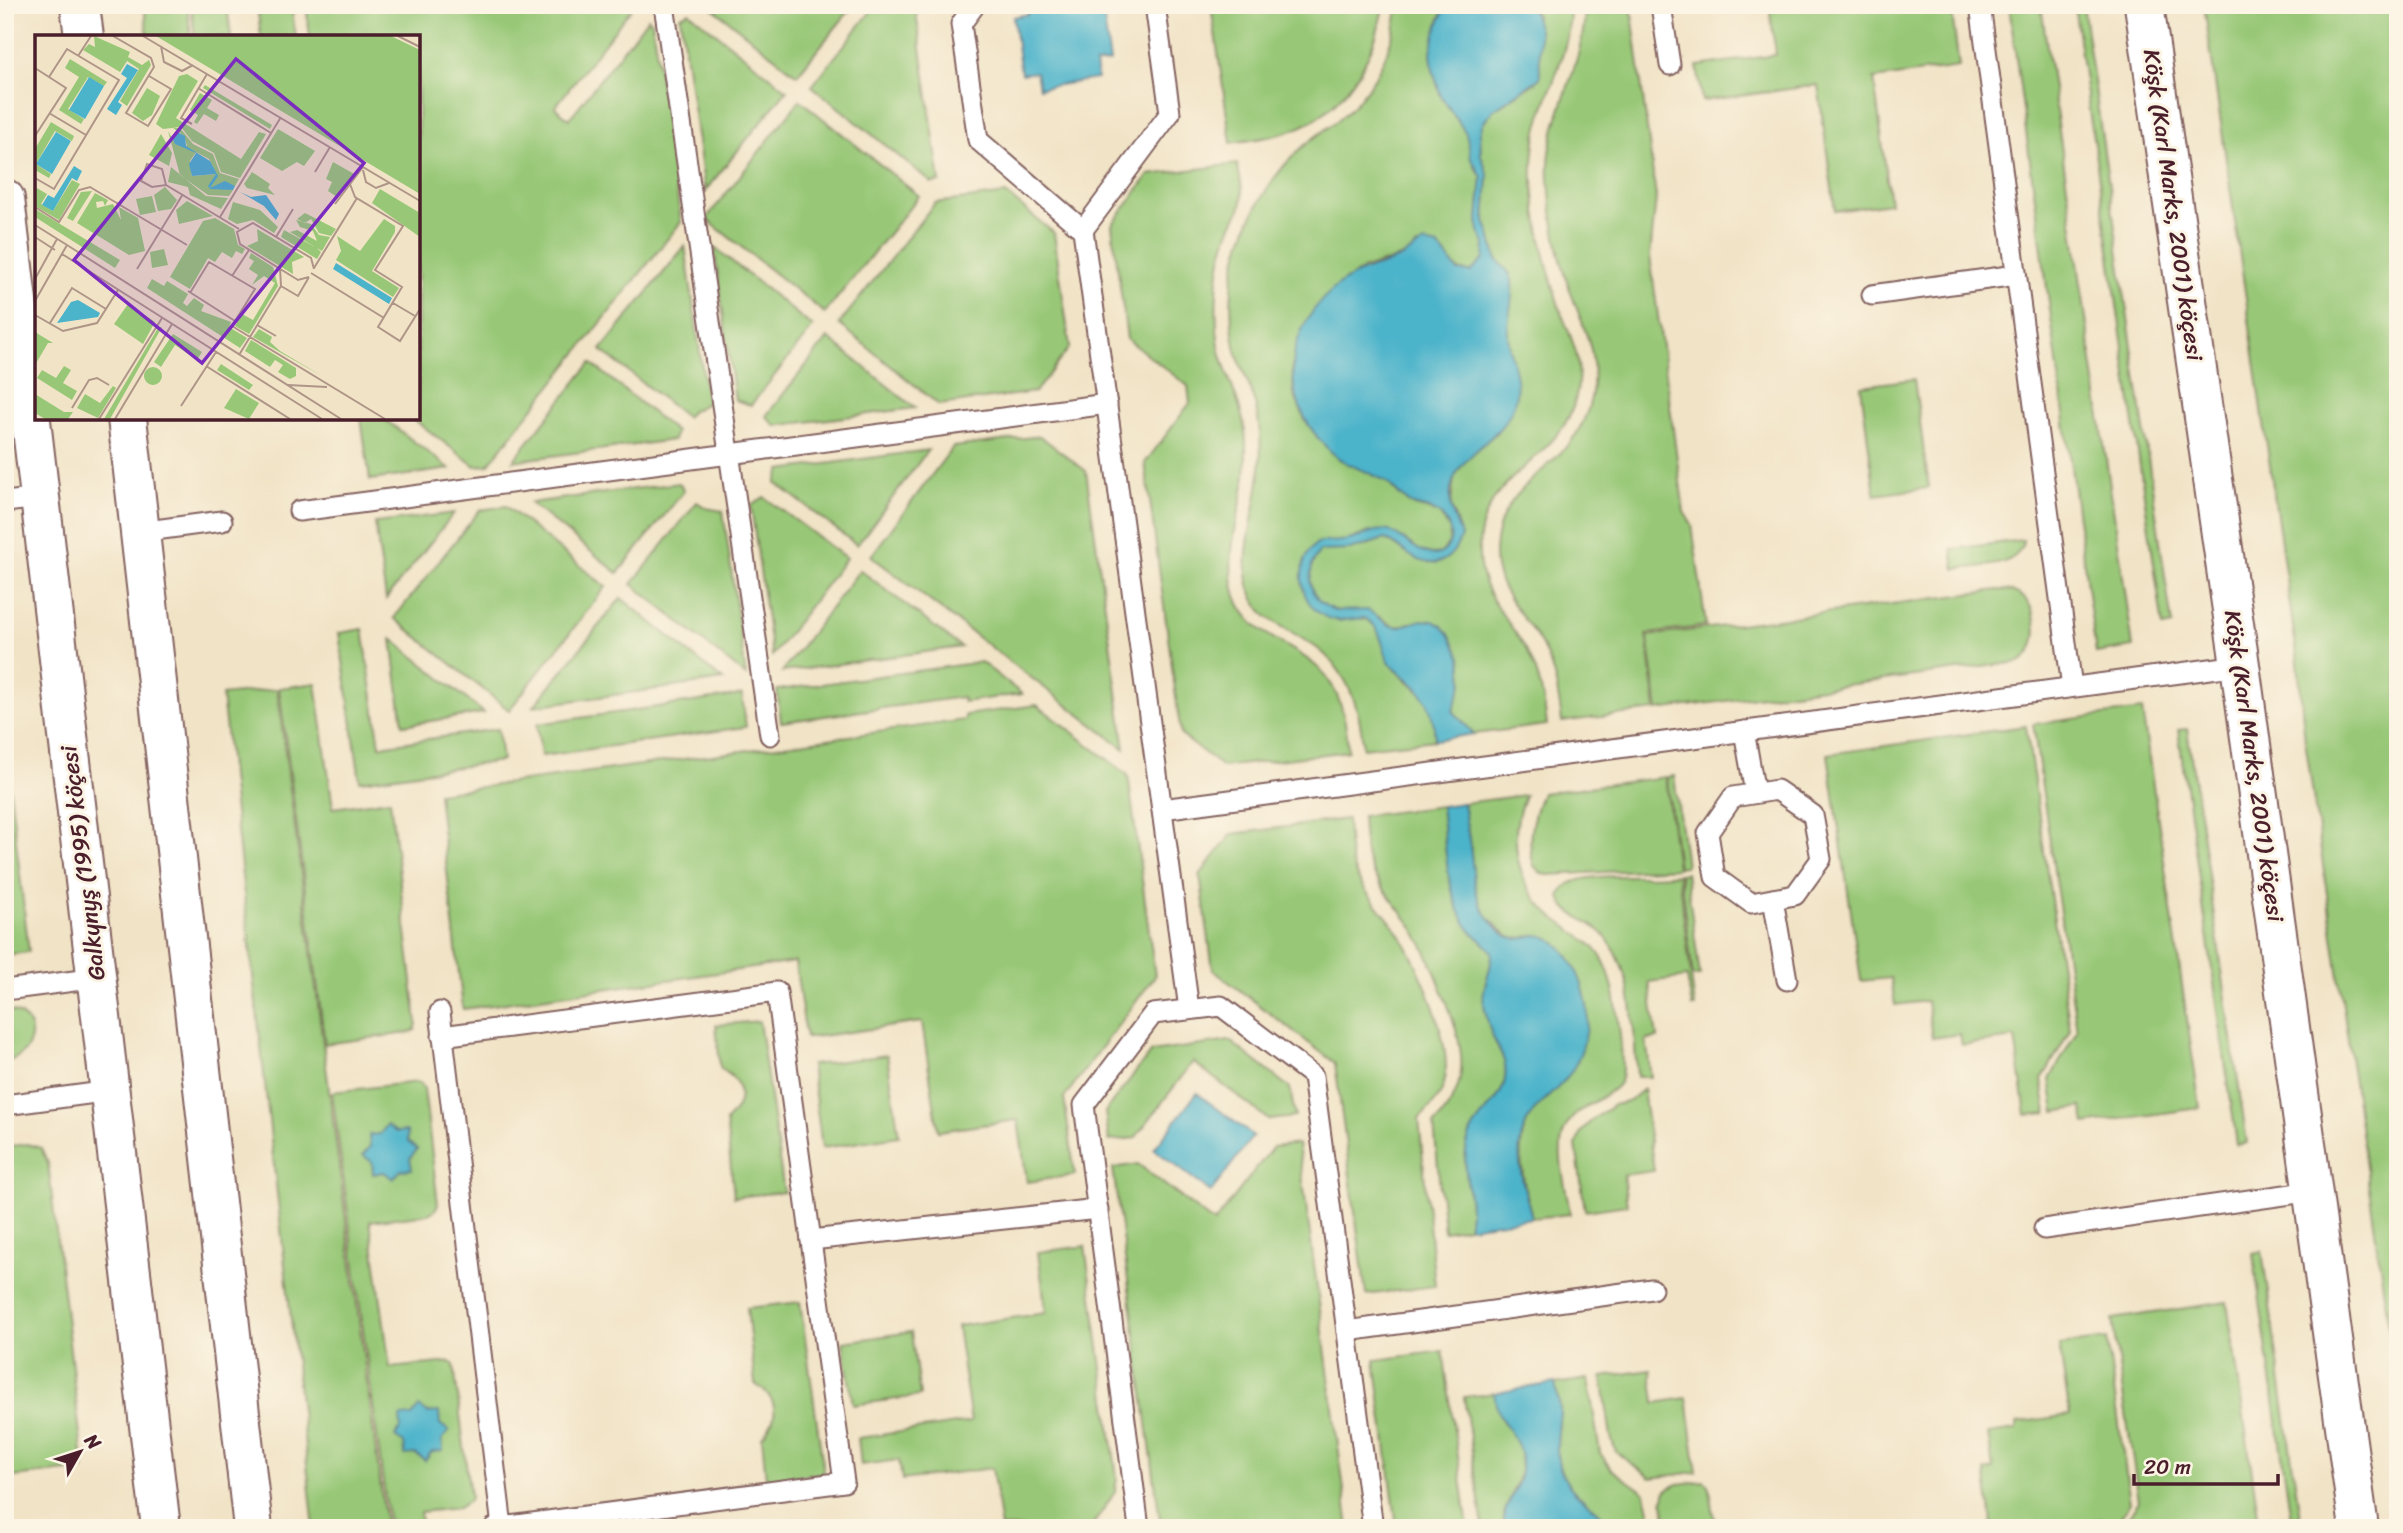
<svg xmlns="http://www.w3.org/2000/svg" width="2403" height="1533" viewBox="0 0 2403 1533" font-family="Sriracha,sans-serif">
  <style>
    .green { fill: #98c877; stroke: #717451; stroke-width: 2 }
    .water { fill: #4bb3ca; stroke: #4a697a; stroke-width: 2 }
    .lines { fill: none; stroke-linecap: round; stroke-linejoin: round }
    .lane-casing { stroke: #846461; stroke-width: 23 }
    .street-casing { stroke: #846461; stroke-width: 42 }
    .lane { stroke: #fff; stroke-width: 19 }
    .street { stroke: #fff; stroke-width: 38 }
    .labels { text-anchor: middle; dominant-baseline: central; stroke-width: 6; stroke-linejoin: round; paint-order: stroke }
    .street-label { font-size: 23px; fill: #4a1f2b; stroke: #fcf5e5 }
    .inset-road { fill: none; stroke: #ae9588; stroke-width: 2 }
    .view { fill: #7b2cbf; fill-opacity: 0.15; stroke: #7b2cbf; stroke-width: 3.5 }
    .inset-edge { fill: none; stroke: #4a1f2b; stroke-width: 3.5 }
  </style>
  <rect width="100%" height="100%" fill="#fcf5e5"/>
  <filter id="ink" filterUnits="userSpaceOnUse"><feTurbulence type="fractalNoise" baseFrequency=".0143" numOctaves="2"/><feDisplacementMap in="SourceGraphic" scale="14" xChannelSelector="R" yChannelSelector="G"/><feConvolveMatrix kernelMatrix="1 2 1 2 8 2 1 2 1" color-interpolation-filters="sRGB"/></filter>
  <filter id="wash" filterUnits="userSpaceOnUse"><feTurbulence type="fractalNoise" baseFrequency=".00686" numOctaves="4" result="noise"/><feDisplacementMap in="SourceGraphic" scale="28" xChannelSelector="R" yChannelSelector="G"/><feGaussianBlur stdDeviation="1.57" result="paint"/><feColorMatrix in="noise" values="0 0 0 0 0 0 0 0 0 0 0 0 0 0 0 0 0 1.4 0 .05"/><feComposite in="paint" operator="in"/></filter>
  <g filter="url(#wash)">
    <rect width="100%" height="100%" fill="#f1e3c6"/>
    <!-- green -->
    <g class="green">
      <path d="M144 5H187L191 37H148Z"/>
      <path d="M191 5H227L231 37H195Z"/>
      <path d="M257 5H291L296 37H261Z"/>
      <path d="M306 5H634L555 107 569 119 648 18 652 22 681 222 488 465 475 466 412 418H418V37H310Z"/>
      <path d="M709 5H854L797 75Z"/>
      <path d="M876 5H915L940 182 932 183 812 86Z"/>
      <path d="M1211 5H1383C1376 57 1342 114 1290 131 1271 138 1250 140 1231 143Z"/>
      <path d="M1398 5H1446L1440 18 1431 52 1433 70 1441 96 1466 133 1475 167 1482 177 1478 219 1479 232 1485 243 1486 251 1484 259 1471 272C1452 273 1450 258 1438 246H1417L1406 255 1364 269 1342 282 1326 296 1292 366 1294 394 1305 420 1321 441 1339 459 1387 482 1401 497 1415 506 1439 513 1450 530 1449 543 1441 553 1432 554 1421 551 1403 539 1369 532 1347 541 1317 543 1302 585 1340 621C1348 619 1359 616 1367 620 1384 626 1382 649 1390 662 1400 678 1418 686 1428 702 1435 714 1434 726 1435 740L1363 748C1361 706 1346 665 1308 642 1294 633 1279 626 1266 616 1227 575 1258 518 1260 469 1262 443 1260 416 1251 391 1246 376 1238 362 1235 346 1229 315 1230 277 1240 247 1250 214 1269 181 1293 156 1309 139 1330 128 1346 113 1376 86 1395 44 1398 5Z"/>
      <path d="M1531 5H1570C1571 44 1554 77 1542 113 1535 134 1532 158 1533 181 1535 221 1546 262 1557 300 1569 339 1585 354 1576 397 1560 466 1477 470 1479 555 1480 597 1510 619 1528 653 1540 675 1544 700 1547 725L1474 734 1453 711 1463 682 1461 657 1409 623C1388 632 1391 620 1375 615 1352 609 1313 619 1310 581 1310 570 1312 560 1320 551L1358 548 1384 539C1394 542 1399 549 1408 554 1436 569 1449 565 1461 536L1451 506 1454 477 1465 460 1496 433 1509 415 1514 370 1507 334 1510 274 1496 258 1490 234 1485 221 1488 175 1481 156 1480 132 1483 123 1493 110 1536 82V14Z"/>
      <path d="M1585 5H1631L1656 197 1650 256 1684 512 1692 525 1706 626 1647 634 1656 710 1562 722C1559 697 1555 669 1542 646 1525 614 1494 593 1495 554 1496 476 1574 472 1590 402 1602 353 1582 328 1568 284 1557 251 1551 215 1549 180 1545 118 1586 67 1585 5Z"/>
      <path d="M1769 5H1951L1959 67 1874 79 1890 203 1835 211 1818 85 1702 101 1697 66 1776 55Z"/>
      <path d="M2009 5H2041L2133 647 2096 653Z"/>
      <path d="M2074 5H2083L2172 625 2163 627Z"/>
      <path d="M2204 5H2398V1392L2304 732 2298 662Z"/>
      <path d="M689 12 787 90 705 191 680 16Z"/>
      <path d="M800 100 919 196 825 313 706 219Z"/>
      <path d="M1237 164C1239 175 1244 189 1242 201 1242 210 1233 221 1230 230 1222 250 1218 271 1217 292 1216 312 1216 332 1220 351 1228 383 1245 409 1246 443 1246 457 1246 471 1244 485 1238 523 1224 558 1236 596 1248 632 1282 640 1310 661 1339 682 1347 718 1348 751L1223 767 1181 735 1145 463 1190 403 1188 386 1127 339 1112 225 1149 175Z"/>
      <path d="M1006 194 1054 233 1070 347 1035 392 939 405 839 324 935 203Z"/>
      <path d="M685 246 707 403 692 411 686 417 601 350Z"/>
      <path d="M714 247 813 327 751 405 735 400Z"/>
      <path d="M828 338 915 408 775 426 766 416Z"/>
      <path d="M591 363 676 432 673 440 513 461Z"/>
      <path d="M1914 379 1929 488 1875 495 1861 386Z"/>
      <path d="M361 418H383L450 469 370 480Z"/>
      <path d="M1040 436 1086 471 1125 749 871 556 953 447Z"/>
      <path d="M928 450 857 545 776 483 781 470Z"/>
      <path d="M679 483 684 491 618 573 530 503Z"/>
      <path d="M764 497 846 558 772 656 751 506Z"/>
      <path d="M697 502 706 508 723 511 746 676 632 584Z"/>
      <path d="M506 506 606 587 509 710 394 618 480 510Z"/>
      <path d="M454 513 386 599 375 523Z"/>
      <path d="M2023 540C2021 569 1977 566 1955 569L1952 549Z"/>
      <path d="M860 570 961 647 782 672Z"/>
      <path d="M1998 590C2008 590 2016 591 2024 598 2040 613 2041 652 2019 662L1658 710 1648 636Z"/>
      <path d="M621 598 723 680 534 706Z"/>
      <path d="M363 629 380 746 498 729 502 761 360 781 339 633Z"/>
      <path d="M392 639 484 713 403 725Z"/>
      <path d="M981 662 1022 694 963 702 962 697 781 722 777 690Z"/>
      <path d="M316 683 333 808 390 800 417 1023 415 1030 408 1033 325 1044 279 688Z"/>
      <path d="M277 689 386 1528H314L222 695Z"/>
      <path d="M742 695 746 727 541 756 537 724Z"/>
      <path d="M1037 705 1128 775 1155 976 1064 1098 1075 1175 1027 1182 1018 1120 938 1131 922 1022 806 1038 795 962 463 1009 438 793 965 720V715Z"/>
      <path d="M2142 710 2200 1108 2085 1124 2082 1107 2055 1112 2050 1079 2077 1031 2033 724Z"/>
      <path d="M2026 726 2070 1030 2042 1080 2047 1113 2026 1115 2015 1038 1962 1045 1960 1034 1932 1038 1927 1001 1895 1005 1891 978 1861 981 1828 754Z"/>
      <path d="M2187 729 2247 1143 2237 1145 2178 730Z"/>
      <path d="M5 747 29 952 5 955Z"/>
      <path d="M1674 776 1686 866 1678 867 1667 777Z"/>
      <path d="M1665 777 1677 868 1548 875 1542 874 1534 866C1526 841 1532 816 1542 793Z"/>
      <path d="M1525 795C1507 838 1516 886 1552 916 1579 938 1601 941 1611 981 1616 996 1626 1069 1620 1081 1620 1082 1614 1089 1613 1089 1595 1105 1571 1109 1563 1134 1556 1158 1567 1190 1570 1214L1532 1218C1524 1180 1508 1135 1540 1103 1560 1082 1568 1080 1580 1051L1537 935 1516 939 1509 937 1488 917 1479 903 1475 891 1470 844 1463 803Z"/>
      <path d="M1441 806C1446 845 1445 890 1466 924 1472 935 1485 941 1492 952 1493 970 1481 985 1484 1004 1486 1014 1488 1025 1492 1034 1499 1051 1508 1060 1505 1079 1502 1101 1480 1113 1471 1132 1459 1159 1470 1184 1470 1212 1470 1217 1468 1222 1469 1227L1444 1231 1434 1125C1476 1081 1462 1043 1443 992 1434 969 1425 946 1411 925 1397 904 1379 887 1369 864 1363 849 1363 832 1362 816Z"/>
      <path d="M1347 819C1348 836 1348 855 1355 872 1365 895 1385 912 1399 933 1420 966 1458 1052 1442 1090 1438 1101 1427 1110 1419 1119L1435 1286 1366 1295 1335 1063 1213 970 1200 875 1232 834Z"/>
      <path d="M1686 873 1700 976H1693L1680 874Z"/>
      <path d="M1678 874 1695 1007H1692L1687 977 1649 982 1657 1038 1646 1040 1651 1077H1637C1633 1029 1636 975 1604 935 1592 920 1563 916 1560 896 1562 891 1564 887 1569 884 1592 871 1649 879 1678 874Z"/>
      <path d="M5 1010C41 1014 39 1054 5 1062Z"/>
      <path d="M759 1021 784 1192 734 1197 726 1121C746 1104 744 1081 720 1068L716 1025Z"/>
      <path d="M1230 1041 1290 1088 1295 1117 1269 1120 1193 1062 1135 1138 1109 1141 1105 1112 1151 1052Z"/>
      <path d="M887 1055 899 1136 822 1148 811 1065Z"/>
      <path d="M417 1082 421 1084 424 1089 438 1204 435 1210 428 1214 370 1221 390 1368 451 1362 454 1365 470 1496 469 1501 458 1508 420 1512 422 1528H389L332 1092Z"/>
      <path d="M1643 1089 1654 1171 1623 1175 1627 1205 1585 1211 1576 1145 1581 1132 1592 1120 1614 1105 1630 1101Z"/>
      <path d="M27 1144 41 1148 48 1163 84 1469 5 1478V1147Z"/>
      <path d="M1298 1144 1349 1528H1161L1113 1168 1138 1164 1214 1223 1273 1147Z"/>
      <path d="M1085 1246 1117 1477 1115 1492 1091 1528H1001L992 1468 902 1480 899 1460 861 1465 858 1438 971 1422 957 1326 1046 1313 1038 1252Z"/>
      <path d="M2262 1251 2300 1517 2291 1519 2253 1253Z"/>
      <path d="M800 1302 824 1473 766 1479 762 1437C780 1417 779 1399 755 1384L747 1308Z"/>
      <path d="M2227 1302 2260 1528H2138L2124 1523 2139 1501 2112 1319Z"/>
      <path d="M911 1332 920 1396 853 1405 843 1342Z"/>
      <path d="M2107 1339 2130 1503 2118 1521 2100 1519 2040 1528H1993L1985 1471 1993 1469 1988 1434 2016 1430V1423L2070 1415 2059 1345Z"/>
      <path d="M1443 1351 1468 1528H1397L1375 1360Z"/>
      <path d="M1651 1370 1655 1403 1687 1398 1697 1472 1651 1478 1616 1452 1611 1437 1602 1377Z"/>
      <path d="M1588 1379 1600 1453 1611 1469 1645 1493 1653 1528H1610C1601 1508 1585 1505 1572 1489 1550 1464 1558 1440 1560 1411 1560 1402 1556 1393 1555 1384Z"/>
      <path d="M1494 1393 1500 1417 1516 1439 1520 1452 1521 1472 1504 1513V1528H1483L1464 1397Z"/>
      <path d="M1704 1481 1709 1485 1715 1521 1728 1520 1729 1528H1668L1663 1502 1666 1490 1678 1484Z"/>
    </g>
    <!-- water -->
    <g class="water">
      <path d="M1027 5H1102L1110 62 1095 64 1097 79 1039 88 1036 72 1021 74 1013 17 1028 14Z"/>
      <path d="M1446 5H1531L1539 30 1540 78 1493 110 1483 123 1480 132 1481 156 1488 175 1485 221 1490 234 1496 258 1510 274 1512 281C1514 299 1507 317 1508 335 1509 358 1522 381 1514 404 1502 445 1443 456 1451 506 1452 516 1458 526 1461 536 1452 563 1432 571 1408 554 1400 548 1394 542 1384 539L1350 550 1320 551 1312 564 1310 583 1313 592 1320 602 1335 611 1368 610 1389 625 1398 627 1422 620 1433 621 1441 625 1449 634 1461 657 1463 682 1453 711 1474 734 1435 740C1434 715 1429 697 1409 680 1402 674 1394 670 1389 661 1380 645 1383 629 1365 618 1350 619 1336 624 1322 615 1297 600 1295 561 1317 543 1327 541 1338 542 1348 540 1363 538 1374 527 1389 531 1403 536 1430 566 1445 550 1456 538 1449 521 1438 513 1430 507 1421 508 1413 505 1402 500 1397 491 1389 484 1374 472 1352 469 1337 457 1276 406 1278 327 1344 281 1363 268 1382 267 1402 257 1410 253 1416 246 1425 243L1438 246 1458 271 1471 272 1484 259 1485 243 1479 232 1478 219 1482 177 1471 158 1466 133 1441 96 1433 70 1431 52 1435 33Z"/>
      <path d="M1463 803C1465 817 1468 832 1470 846 1474 870 1472 896 1488 917 1494 925 1506 939 1517 939 1524 939 1531 935 1538 935 1567 938 1583 981 1587 1005 1590 1026 1583 1054 1571 1072 1552 1101 1526 1103 1520 1145 1517 1168 1527 1196 1532 1218L1469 1227C1468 1222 1470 1217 1470 1212 1470 1184 1459 1159 1471 1132 1480 1113 1502 1101 1505 1079 1508 1060 1499 1051 1492 1035 1488 1025 1486 1014 1484 1004 1481 985 1493 970 1492 952 1485 941 1472 935 1466 924 1445 890 1446 845 1441 806Z"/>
      <path d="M1197 1093 1253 1136 1211 1192 1154 1149Z"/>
      <path d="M387 1125 396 1132 407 1131 408 1142 417 1149 410 1158 412 1169 401 1170 393 1179 384 1172 373 1174 372 1162 363 1155 370 1147 369 1135 380 1134Z"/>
      <path d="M1555 1383C1556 1392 1560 1402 1560 1411 1558 1440 1550 1464 1572 1489 1585 1505 1601 1508 1610 1528H1504C1501 1504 1520 1491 1521 1470 1523 1441 1510 1436 1499 1414 1496 1407 1495 1400 1494 1393Z"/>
      <path d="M419 1407 428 1413 439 1412 440 1424 449 1431 442 1440 443 1451 432 1452 425 1461 416 1454 405 1455 404 1443 395 1437 401 1428 400 1417 412 1416Z"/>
    </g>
  </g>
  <g filter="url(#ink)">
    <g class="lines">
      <defs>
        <g id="lane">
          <path d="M664 5 770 735"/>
          <path d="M975 5 961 24 978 140 1083 230 1189 1009"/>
          <path d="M1661 5 1670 65"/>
          <path d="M1980 5 2072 687"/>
          <path d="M1083 230 1170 113 1155 5"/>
          <path d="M1872 295 2016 275"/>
          <path d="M5 502 40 498"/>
          <path d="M299 511 1107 404"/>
          <path d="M140 532 222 521"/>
          <path d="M1744 731 1755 793"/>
          <path d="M1777 790 1813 815 1821 859 1795 895 1751 903 1715 877 1708 833 1733 797Z"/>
          <path d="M1162 809 2240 665"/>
          <path d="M1773 899 1787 980"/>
          <path d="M5 990 97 978"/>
          <path d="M440 1012 502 1527 494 1528"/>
          <path d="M442 1036 777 992 844 1482 502 1527"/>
          <path d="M5 1105 110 1091"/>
          <path d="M2044 1229 2313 1191"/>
          <path d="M811 1240 1098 1209"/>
          <path d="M1347 1331 1652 1289"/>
          <path d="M1139 1528 1084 1105 1153 1014 1221 1006 1313 1076 1373 1528"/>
        </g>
        <g id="street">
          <path d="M80 5 84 37"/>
          <path d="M2144 5 2240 665 2359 1528"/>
          <path d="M5 199 161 1528"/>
          <path d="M127 418 253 1528"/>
        </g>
      </defs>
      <!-- lane casing -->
      <use href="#lane" class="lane-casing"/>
      <!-- street casing -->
      <use href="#street" class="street-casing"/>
      <!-- lane -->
      <use href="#lane" class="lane"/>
      <!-- street -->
      <use href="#street" class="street"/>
    </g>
  </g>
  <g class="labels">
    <!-- street labels -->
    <g class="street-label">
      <text transform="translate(2173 205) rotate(82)">Köşk (Karl Marks, 2001) köçesi</text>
      <text transform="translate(2254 766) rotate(82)">Köşk (Karl Marks, 2001) köçesi</text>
      <text transform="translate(83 863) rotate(-97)">Galkynyş (1995) köçesi</text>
    </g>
  </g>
  <!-- overview -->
  <g transform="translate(35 35)">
    <rect width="385" height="385" fill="#f1e3c6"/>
    <path d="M59 1 95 17 93 22 107 30 114 25 116 30 92 71 85 66 104 34 92 26 85 37 48 15 54 9 60 12ZM121 1H356L385 15V159ZM35 24 72 47 69 51 53 42 33 74 49 84 46 89 24 75 44 42 30 33ZM152 39 163 46 141 83 206 124 224 97 231 99 205 143 186 137 179 118 157 106 146 92 128 94 121 89 144 41ZM170 50 237 90 235 94 168 53ZM112 53 125 61 117 80 108 86 97 78ZM165 58 177 65 172 73 184 80 181 86 169 79 162 89 159 87 163 80 155 75ZM16 87 39 101 37 106 20 96 1 129 16 139 14 143 0 135V114ZM138 93H145L158 109 178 119 185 138 204 144 200 151H184L198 155 194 161 173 160 145 140 133 96 138 105 152 111 149 101ZM161 117 174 124 181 139 157 141 155 126ZM243 94 280 116 269 131 262 127 247 136 225 123ZM126 99 137 118 134 131 114 120ZM298 127 321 140 302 162 293 156 297 147 291 144ZM136 132 171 161 193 163 186 174 155 160 153 152 133 147ZM217 137 235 149 233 153 240 160 212 153 209 149ZM37 145 45 149 24 185 0 171V152L12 159 6 169 18 176ZM130 152 142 165 136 174 123 176 119 160ZM345 154 385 178V202L337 168ZM57 156 38 186 32 183 46 157ZM60 158 73 165 70 171 68 166 61 167 62 173 78 169 86 185 84 172 103 183 110 216 94 220 42 188ZM117 161 121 177 105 180 101 164ZM152 166 178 181 144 189 141 175ZM198 167 225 175 243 192 239 198 218 185 202 189 193 184ZM0 174 85 225 80 233 0 182ZM270 178 301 194 296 201 284 198 276 184 270 188 262 184ZM180 183 199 194 203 210 210 214 207 219 201 216 197 223 187 217 180 227 173 223 155 254 135 242 168 186ZM349 184 360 191V197L337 236 364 253 358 262 301 225 306 216 302 201 325 216ZM261 185 276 189 284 200 295 202 287 216 255 197 262 195 282 206 278 196 265 192ZM222 194 269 222 257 227 258 239 212 211 223 206ZM249 195 282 213 286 217 282 224 246 202ZM129 214 133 230 117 233 115 217ZM216 218 238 232 243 251 214 299 200 291 207 279 218 285 240 248 229 241 217 250 223 240 214 234 219 226 214 223ZM117 244 129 251 132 246 153 259 148 268 152 271 159 263 169 270 166 276 196 287 194 292 212 303 205 313 112 253ZM93 269 120 287 108 309 79 289ZM127 292 75 384H69L123 293ZM224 294 237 302 235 307 245 316 287 341 218 302ZM0 297 18 308H13L0 330ZM138 299 167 317 162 325 140 310 126 332 119 327ZM216 305 261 333V341L255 344 243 337 248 330 240 325 235 332 210 316ZM186 329 218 350 214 355 182 335ZM29 331 36 335 28 348 42 356 37 365 2 343 7 335 21 343ZM109 341a9 9 0 1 1 18 0a9 9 0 1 1-18 0ZM78 351 81 353 63 383 42 373 50 359 65 368ZM201 354 224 368 214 384 189 373ZM0 359 29 377H38L33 384H10L0 378Z" fill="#98c877" fill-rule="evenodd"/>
    <path d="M92 29 103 35 83 67 87 70 81 80 72 74 92 43 86 39ZM54 42 69 51 50 84 34 75ZM21 97 36 106 17 139 1 129ZM142 97 150 101 151 111 175 126 183 141 175 153 190 146 200 151 198 155 175 154 173 151 181 139 157 141 154 129 161 118 140 109 137 102ZM39 131 47 136 42 146 37 143 18 176 7 170 13 160 19 163ZM205 157 216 162 231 160 244 179 241 185 229 171ZM301 228 357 263 354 269 298 234ZM43 265 65 278 63 282 22 288 36 267Z" fill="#4bb3ca"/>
    <path class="inset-road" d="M78 1 116 23 119 32 91 78 113 91 136 54 114 41M108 1 385 166M363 1 385 12M126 11 129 27 147 36 158 30M43 21 56 1M0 33 31 53 0 101M163 53 236 98M14 78 51 100M157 89 146 83 172 39M328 135 331 147 341 153 354 148M280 137 295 112M0 143 19 154 84 45 32 14 14 42M315 149 320 162 368 191 340 235 367 252 343 292 365 306 385 274M131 150 127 134 112 129 106 146 117 152 131 150 204 194M300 169 328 132M0 172 24 187 44 155 55 152 152 210M185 182 246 82M0 190 32 210 0 266M0 202 20 215M241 202 258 174M32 210 306 384M27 219 287 384M245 233 246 251 263 261 274 242M279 233 322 163M102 234 148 159M276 238 349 283M197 241 214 215M274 242 263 245 205 209 202 197 218 188 276 223 279 234M0 244 22 204M153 256 200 286 197 291 350 384M155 258 174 227 220 254 200 286M358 268 380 281M0 280 28 296 62 288 83 255M15 288 37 253 71 274M222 290 241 301M204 320 246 251M171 331 255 384M253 350 292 352M146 371 181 317M37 373 54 345 62 343 74 350M64 384 127 283M80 384 137 289"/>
    <path class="view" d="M201 24 329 128 167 328 39 225Z"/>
    <rect width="385" height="385" class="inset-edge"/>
  </g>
  <!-- margin -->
  <rect width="2403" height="1533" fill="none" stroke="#fcf5e5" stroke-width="28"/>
  <!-- north arrow -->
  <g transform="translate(80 1452) rotate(51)" stroke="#fcf5e5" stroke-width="5" paint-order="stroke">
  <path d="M0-5L12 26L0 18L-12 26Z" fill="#4a1f2b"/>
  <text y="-10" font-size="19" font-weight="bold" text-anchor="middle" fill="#4a1f2b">N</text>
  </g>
  <!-- scale -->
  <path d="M2134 1474v10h144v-10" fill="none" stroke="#4a1f2b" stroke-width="3.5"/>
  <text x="2144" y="1474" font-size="21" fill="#4a1f2b" stroke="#fcf5e5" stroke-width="5" paint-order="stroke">20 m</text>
</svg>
